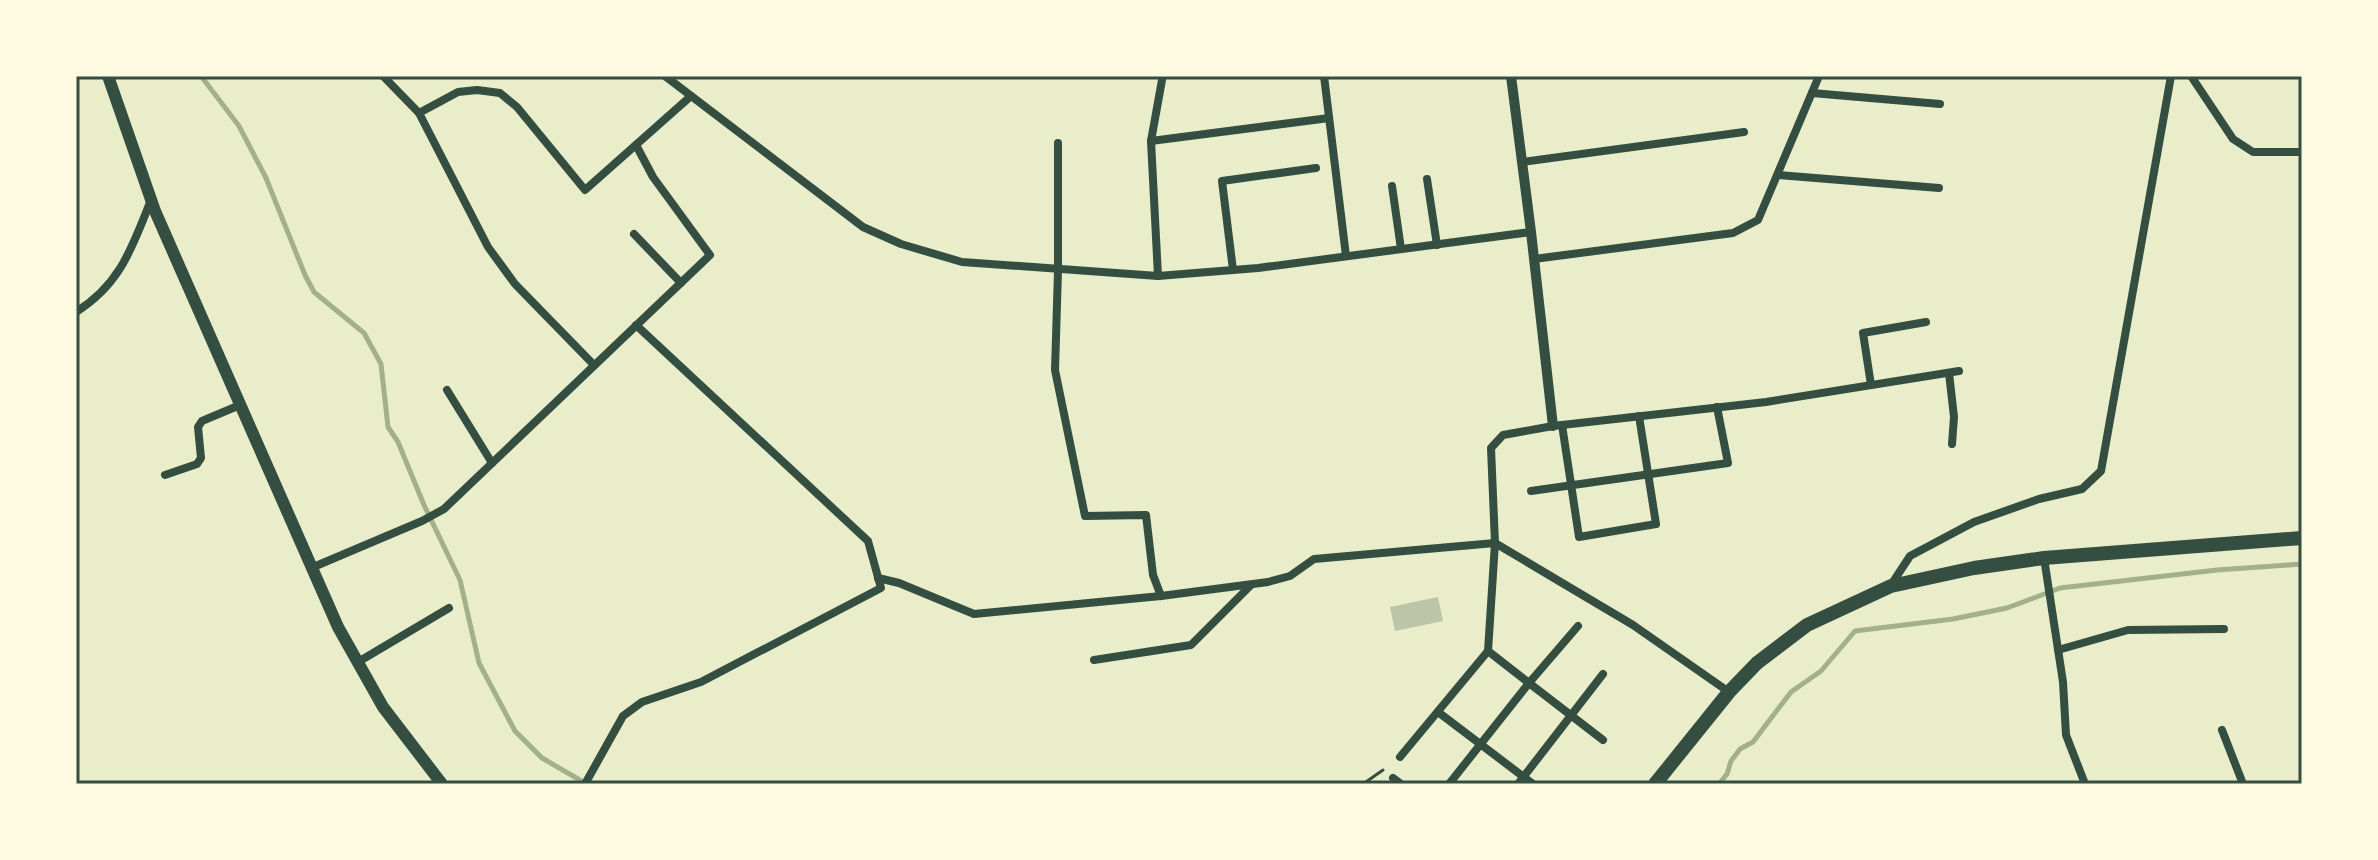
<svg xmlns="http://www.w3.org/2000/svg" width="2378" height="860" viewBox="0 0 2378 860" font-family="Ubuntu,sans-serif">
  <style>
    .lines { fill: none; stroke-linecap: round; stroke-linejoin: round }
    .stream { stroke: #a3b18a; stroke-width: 5 }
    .building { fill: #bcc5a7 }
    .path { stroke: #344e41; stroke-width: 3 }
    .minor { stroke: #344e41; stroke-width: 8 }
    .tertiary { stroke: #344e41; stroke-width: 10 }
    .secondary { stroke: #344e41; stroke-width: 12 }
    .trunk { stroke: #344e41; stroke-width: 14 }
    .neatline { fill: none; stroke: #344e41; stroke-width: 3 }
  </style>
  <rect width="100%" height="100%" fill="#e9edc9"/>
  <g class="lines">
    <!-- stream -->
    <g class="stream">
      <path d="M201 76 239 126 266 178 305 275 314 292 364 333 381 364 388 427 398 442 424 505 460 580 479 663 515 731 542 758 585 783"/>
      <path d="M1719 784 1727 774 1731 761 1740 749 1753 742 1791 692 1821 671 1855 631 1953 619 2007 608 2060 588 2217 570 2302 564"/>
    </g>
  </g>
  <!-- building -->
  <path class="building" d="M1438 597 1443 621 1395 631 1390 607Z"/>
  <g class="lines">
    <!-- path -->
    <path class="path" d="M1363 784 1383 770"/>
    <!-- minor -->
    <g class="minor">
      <path d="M383 76 419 113 458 92 477 90 500 93 517 107 585 190 691 96"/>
      <path d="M665 76 863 227 901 244 962 262 1158 276 1258 268 1531 232"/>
      <path d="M1324 76 1346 256"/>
      <path d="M2191 76 2233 139 2253 152H2302"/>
      <path d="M1812 93 1940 104"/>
      <path d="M419 113 488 247 515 284 594 365"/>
      <path d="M1151 141 1329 118"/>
      <path d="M1058 143V271L1055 370 1085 516 1146 515 1153 575 1161 596"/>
      <path d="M1522 162 1744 132"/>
      <path d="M1778 175 1939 188"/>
      <path d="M1427 179 1437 245"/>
      <path d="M1392 186 1401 249"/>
      <path d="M634 234 681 283"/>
      <path d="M1534 259 1733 233 1758 220 1819 76"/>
      <path d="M1233 270 1222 181 1316 168"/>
      <path d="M1158 276 1151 141 1162 80"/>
      <path d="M76 312C121 284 132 247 151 200"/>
      <path d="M1949 373 1954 417 1952 444"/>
      <path d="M1871 385 1863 333 1926 322"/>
      <path d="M447 390 492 463"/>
      <path d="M1562 425 1579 537 1656 524 1639 416"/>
      <path d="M165 475 197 464 201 458 198 427 202 421 240 405"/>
      <path d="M1531 491 1728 463 1717 407"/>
      <path d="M2044 558 2063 682 2066 735 2085 784"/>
      <path d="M311 568 422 521 444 509 710 255 653 177 636 145"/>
      <path d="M878 578 899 583 974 614 1161 596 1268 582 1290 576 1314 559 1495 543 1633 625 1729 692"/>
      <path d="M1891 585 1910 556 1974 522 2039 499 2082 489 2101 471 2171 76"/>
      <path d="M1578 626 1529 683 1603 740"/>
      <path d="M2058 650 2128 630 2224 629"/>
      <path d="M1094 660 1191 645 1251 585"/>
      <path d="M358 662 449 608"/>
      <path d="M1438 712 1533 784"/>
      <path d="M2222 730 2243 784"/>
      <path d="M1400 757 1488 651 1495 543 1491 448 1503 435 1553 426 1766 402 1959 371"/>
      <path d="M1393 778 1401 784"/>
      <path d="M585 784 623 716 642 702 701 682 881 588 868 541 636 325"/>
      <path d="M1449 784 1529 683 1488 651"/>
      <path d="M1518 784 1603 674"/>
    </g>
    <!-- tertiary -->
    <path class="tertiary" d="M1511 76 1531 232 1553 426"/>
    <!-- secondary -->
    <path class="secondary" d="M108 76 155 211 338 627 383 707 442 784"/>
    <!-- trunk -->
    <path class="trunk" d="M1655 784 1729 692 1757 663 1807 625 1891 586 1974 568 2044 558 2302 538"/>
  </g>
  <!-- border -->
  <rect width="2378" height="860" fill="none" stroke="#fefae0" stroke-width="156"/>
  <rect x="78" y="78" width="2222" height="704" class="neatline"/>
</svg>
